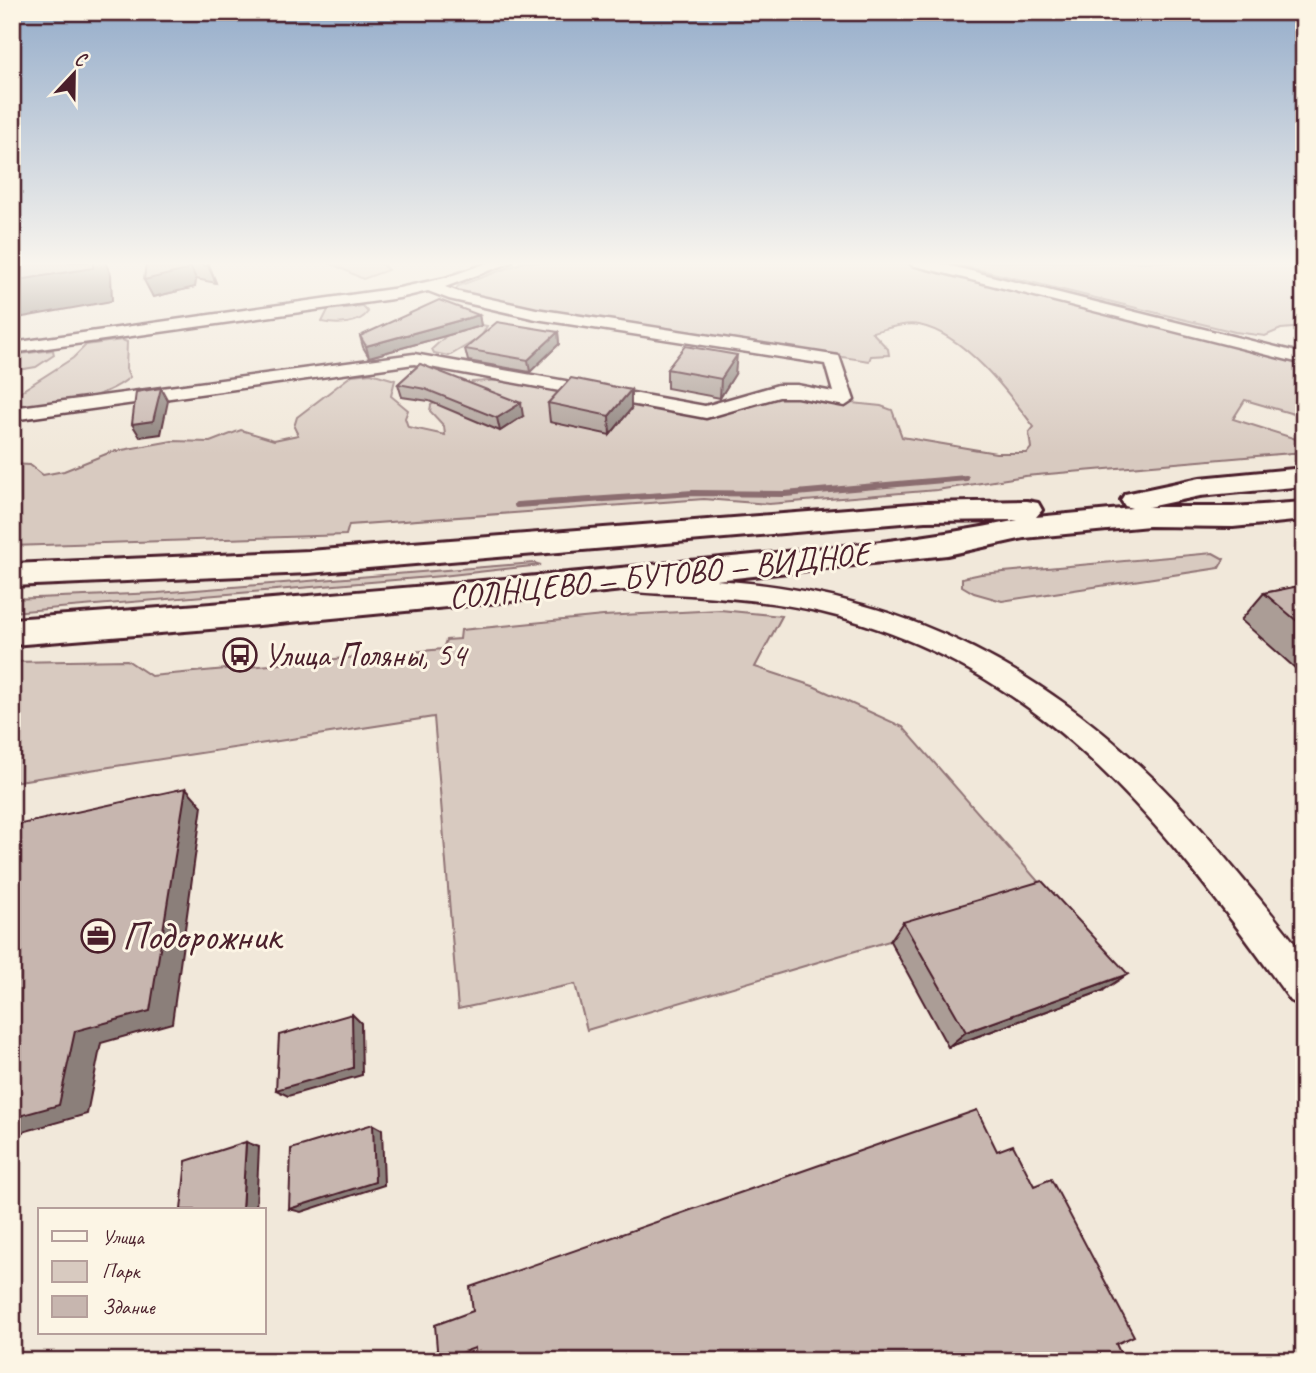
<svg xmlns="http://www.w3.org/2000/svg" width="1316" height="1373" viewBox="0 0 1316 1373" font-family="Caveat,sans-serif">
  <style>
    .green { fill: #d8cac0; stroke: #917476; stroke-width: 2 }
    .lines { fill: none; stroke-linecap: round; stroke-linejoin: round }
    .stream { stroke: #8b6d6f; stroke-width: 6 }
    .street-casing { stroke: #4a1f2b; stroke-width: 5 }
    .secondary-casing { stroke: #4a1f2b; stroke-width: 6 }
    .street { fill: #fcf5e5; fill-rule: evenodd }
    .secondary { fill: #fcf5e5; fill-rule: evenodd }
    .wall { fill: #ab9d96; stroke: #4a1f2b; stroke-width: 2 }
    .shaded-wall { fill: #8b7f7a; stroke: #4a1f2b; stroke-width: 2 }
    .building { fill: #c7b6af; stroke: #4a1f2b; stroke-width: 2 }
    .labels { text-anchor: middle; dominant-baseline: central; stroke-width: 6; stroke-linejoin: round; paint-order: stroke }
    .street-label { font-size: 33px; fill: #4a1f2b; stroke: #fcf5e5 }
    .poi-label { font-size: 33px; fill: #4a1f2b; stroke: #fcf5e5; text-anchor: start }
    .near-poi-label { font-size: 40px; fill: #4a1f2b; stroke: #fcf5e5; text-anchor: start }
  </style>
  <rect width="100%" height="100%" fill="#f1e8da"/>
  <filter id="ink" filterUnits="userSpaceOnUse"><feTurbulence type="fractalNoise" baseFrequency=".0143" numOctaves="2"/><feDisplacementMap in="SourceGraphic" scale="14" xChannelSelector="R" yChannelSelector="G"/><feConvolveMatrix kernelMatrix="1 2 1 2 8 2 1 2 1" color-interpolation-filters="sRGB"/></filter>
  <g filter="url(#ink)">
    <!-- green -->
    <g class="green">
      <path d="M328 262H379L388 270 363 279Z"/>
      <path d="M524 262H910L1304 361V393L1300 392 1295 399 1304 402V417L1245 400 1233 419 1296 439 1304 438V452L1025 476 937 490 769 504 704 499 349 525 346 535 12 546V464L30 465 43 475 64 471 111 452 172 441 210 442 241 430 274 440 298 435 294 427 297 417 352 375 371 373 395 380 391 396 408 410 405 418 408 427 445 435 444 426 430 411 431 405 472 382 504 380 538 384 685 415 700 416 784 396 881 406 892 410 902 437 996 453H1027L1031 448 1029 433 1034 427C1008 392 964 334 919 325 905 322 886 329 872 332L888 349 889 355 871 356 869 361 580 318 514 306 455 291 458 286Z"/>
      <path d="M948 262H1304V327L1281 329 1265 336 1235 332Z"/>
      <path d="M362 306 368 312C359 325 336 325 322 322L328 310Z"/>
      <path d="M477 324 487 326 481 337 449 356 434 353 432 349 447 335Z"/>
      <path d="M122 340 127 342 126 369 130 377C104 400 46 409 12 406V397L73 358 86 345Z"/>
      <path d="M53 350 54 355 36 367 18 370 19 368H12V355Z"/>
      <path d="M1213 553 1224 559 1219 568 1002 601 974 593 962 586V578L981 574Z"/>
      <path d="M534 563 541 565 442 576 12 612V599L158 593Z"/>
      <path d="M720 610 782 616 755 667 813 686 903 727 1049 894 587 1030 575 984 458 1009 434 717 12 782V662L127 660 151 676 443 649 446 640 460 639 461 630 603 616Z"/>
    </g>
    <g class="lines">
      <!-- stream -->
      <path class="stream" d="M517 505 693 493 785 494 966 478"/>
      <defs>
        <g id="street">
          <path d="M490 262H512L445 287 459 292 536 309 839 356 854 400 845 406 797 397H779L706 418 414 364 12 420V408L414 354 705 406 778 385H797L833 392 825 364 536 319 449 299 428 291 399 298 12 353V343L399 288 445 278Z"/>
          <path d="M910 262H935L1304 354V364L912 265Z"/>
          <path d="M630 575C688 578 746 580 803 591 981 625 1114 721 1226 859 1239 875 1301 946 1304 959 1306 974 1304 992 1304 1007L1291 1001C1164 825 1045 666 821 612 778 602 734 598 690 595 667 593 643 595 621 589L618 583 621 577Z"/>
        </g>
        <path id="secondary" d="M1304 468V486L1200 496 1148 507H1233L1304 502V520L1233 527 1149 526 1024 538 947 555 604 592 259 625 12 645V619C232 603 452 585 671 563 787 551 904 544 1018 520L925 521 309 573 12 586V564L309 551 925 503 1027 501 1038 503 1042 510 1036 517 1132 508 1125 506 1121 500 1125 494 1200 478Z"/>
      </defs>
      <!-- street casing -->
      <use href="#street" class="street-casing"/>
      <!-- secondary casing -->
      <use href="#secondary" class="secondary-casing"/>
      <!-- street -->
      <use href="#street" class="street"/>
      <!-- secondary -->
      <use href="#secondary" class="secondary"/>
    </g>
    <!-- wall -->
    <g class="wall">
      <path d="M145 262H208L216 283 196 279 195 287 153 297Z"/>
      <path d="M479 315 481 326 369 357 363 347 360 336Z"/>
      <path d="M558 332 559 344 530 372 468 361 465 349Z"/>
      <path d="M420 364 523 416 500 431 429 401 402 397 398 384Z"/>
      <path d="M667 369 735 374 720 398 667 388Z"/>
      <path d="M548 403 631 409 610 435 550 422Z"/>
      <path d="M1304 585V676L1241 620 1264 593Z"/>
      <path d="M903 922 1102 991 948 1047 890 941Z"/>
    </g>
    <!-- shaded-wall -->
    <g class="shaded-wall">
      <path d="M93 262H105L111 274 112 301 12 319V281Z"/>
      <path d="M207 262H208L216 283 208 266Z"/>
      <path d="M189 263 196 279 195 287 153 297 144 280Z"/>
      <path d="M479 315 481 326 369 357 366 346Z"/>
      <path d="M558 332 559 344 530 372 528 360Z"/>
      <path d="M737 355 735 374 720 398 721 379Z"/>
      <path d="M161 388 168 401 161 434 140 437 132 424Z"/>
      <path d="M631 390V409L610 435 609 416Z"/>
      <path d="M521 403 523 416 500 431 497 418Z"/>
      <path d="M186 788 202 806 172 1023 101 1043 87 1114 12 1135V1118L75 1031Z"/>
      <path d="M1128 974 1102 991 948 1047 966 1032Z"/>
      <path d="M352 1014 361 1023 362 1075 288 1096 276 1090Z"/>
      <path d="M373 1124 382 1129 384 1185 301 1212 289 1209Z"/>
      <path d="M246 1142 259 1147 256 1210H242Z"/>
    </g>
    <!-- building -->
    <g class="building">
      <path d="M12 262H93V268L12 281Z"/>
      <path d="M146 262H207L208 266 189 263 187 270 144 280Z"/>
      <path d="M439 300 479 315 366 346 360 336Z"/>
      <path d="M497 322 558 332 528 360 465 349Z"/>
      <path d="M685 346 737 355 721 379 667 369Z"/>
      <path d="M420 364 521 403 497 418 425 389 398 384Z"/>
      <path d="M571 378 631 390 609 416 548 403Z"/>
      <path d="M161 388 153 421 132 424 136 392Z"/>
      <path d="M1304 585V627L1264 593Z"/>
      <path d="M186 788 150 1011 75 1031 59 1105 12 1118V826Z"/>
      <path d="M1042 881 1128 974 966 1032 903 922Z"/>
      <path d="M352 1014 353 1068 276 1090 279 1035Z"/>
      <path d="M977 1110 997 1151 1013 1145 1034 1186 1051 1179 1134 1336 1116 1344 1124 1361H476L475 1348 438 1361 435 1325 473 1311 470 1287Z"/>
      <path d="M373 1124 375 1182 289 1209 291 1149Z"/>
      <path d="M246 1142 242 1210H181L186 1161Z"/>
    </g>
  </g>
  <!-- sky -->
  <linearGradient id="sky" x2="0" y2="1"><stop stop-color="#94acca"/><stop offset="0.58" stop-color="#f9f5ee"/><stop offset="1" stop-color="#f9f5ee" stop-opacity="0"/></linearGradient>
  <rect width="1316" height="454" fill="url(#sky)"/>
  <!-- icons -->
  <defs>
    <symbol id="bus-ring" viewBox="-11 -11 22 22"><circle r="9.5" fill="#fcf5e5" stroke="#4a1f2b" stroke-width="1.5"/><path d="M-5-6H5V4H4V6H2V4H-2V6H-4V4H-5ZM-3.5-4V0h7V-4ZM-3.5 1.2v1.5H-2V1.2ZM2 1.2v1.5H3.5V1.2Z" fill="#4a1f2b"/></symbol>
    <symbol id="office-ring" viewBox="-11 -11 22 22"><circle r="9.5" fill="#fcf5e5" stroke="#4a1f2b" stroke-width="1.5"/><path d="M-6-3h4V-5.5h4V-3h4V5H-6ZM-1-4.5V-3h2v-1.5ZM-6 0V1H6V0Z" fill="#4a1f2b"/></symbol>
  </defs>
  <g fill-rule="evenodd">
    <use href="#bus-ring" x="221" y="636" width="38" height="38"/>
    <use href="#office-ring" x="79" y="917" width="38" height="38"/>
  </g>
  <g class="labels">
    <!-- street labels -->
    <g class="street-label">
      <text transform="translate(659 575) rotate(-6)">СОЛНЦЕВО — БУТОВО — ВИДНОЕ</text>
    </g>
    <!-- poi labels -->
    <g class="poi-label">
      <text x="264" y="655">Улица Поляны, 54</text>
    </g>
    <!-- near-poi labels -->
    <g class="near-poi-label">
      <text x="122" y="936">Подорожник</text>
    </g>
  </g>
  <!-- margin -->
  <rect width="1316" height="1373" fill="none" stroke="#fcf5e5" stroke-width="42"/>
  <rect x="21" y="21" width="1274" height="1331" fill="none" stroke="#4a1f2b" stroke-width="2.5" filter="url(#ink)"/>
  <!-- legend -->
  <rect x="38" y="1208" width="228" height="126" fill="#fcf5e5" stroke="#b59f9b" stroke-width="2"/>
  <rect x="52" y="1231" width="35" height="10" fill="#fcf5e5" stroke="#b59f9b" stroke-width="2"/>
  <text x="102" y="1244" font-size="21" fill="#4a1f2b">Улица</text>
  <rect x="52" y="1261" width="35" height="21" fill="#d8cac0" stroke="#b59f9b" stroke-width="2"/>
  <text x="102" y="1278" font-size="21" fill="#4a1f2b">Парк</text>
  <rect x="52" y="1296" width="35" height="21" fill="#c7b6af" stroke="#b59f9b" stroke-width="2"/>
  <text x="102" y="1314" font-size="21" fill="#4a1f2b">Здание</text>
  <!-- north arrow -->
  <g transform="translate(74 74) rotate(22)" stroke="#fcf5e5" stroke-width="5" paint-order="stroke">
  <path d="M0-5L12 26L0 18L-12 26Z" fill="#4a1f2b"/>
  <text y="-10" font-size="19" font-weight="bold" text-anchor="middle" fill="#4a1f2b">С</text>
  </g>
</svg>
